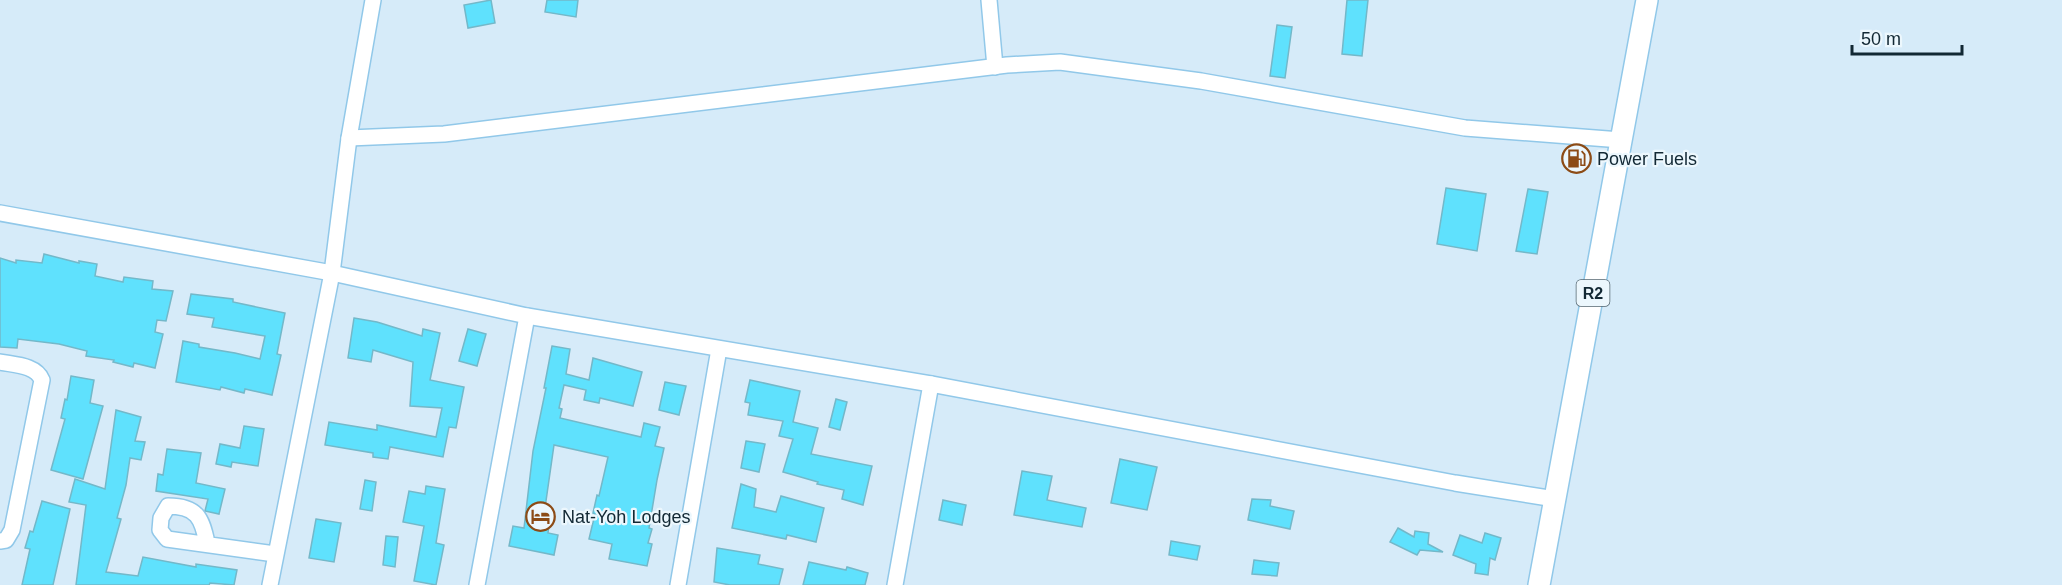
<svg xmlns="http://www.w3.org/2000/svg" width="2062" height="585" viewBox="0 0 2062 585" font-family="Helvetica,sans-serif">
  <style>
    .building { fill: #5fe1fd; stroke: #73b8c9; stroke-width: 1.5 }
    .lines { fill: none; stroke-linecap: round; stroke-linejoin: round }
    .minor-casing { stroke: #91c8e9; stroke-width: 18 }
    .highway-casing { stroke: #91c8e9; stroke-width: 24 }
    .minor { stroke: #fff; stroke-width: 15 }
    .highway { stroke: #fff; stroke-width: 21 }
    .labels { text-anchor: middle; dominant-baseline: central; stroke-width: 4.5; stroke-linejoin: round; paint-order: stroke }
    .shield { fill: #ecf7fd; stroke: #536670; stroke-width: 1.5 }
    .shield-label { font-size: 16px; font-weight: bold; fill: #122834 }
    .poi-label { font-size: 18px; fill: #122834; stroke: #ecf7fd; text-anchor: start }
  </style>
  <rect width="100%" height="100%" fill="#d6ebf9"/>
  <!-- building -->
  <g class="building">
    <path d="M491 0 495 23 468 28 464 5Z"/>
    <path d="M547 0H578L576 17 545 12Z"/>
    <path d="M1347 0H1368L1362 56 1342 54Z"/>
    <path d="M1277 25 1292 27 1285 78 1270 76Z"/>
    <path d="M1446 188 1486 194 1477 251 1437 244Z"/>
    <path d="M1528 189 1548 192 1537 254 1516 251Z"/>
    <path d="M44 254 79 263V261L97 264 95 276 123 282 124 277 153 281 152 289 173 291 166 321 157 320 155 332 163 334 155 368 134 363 133 367 113 362 114 360 86 356 87 351 59 344 18 339 17 348 0 347V258L16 263V260L42 263Z"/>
    <path d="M191 294 233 299V302L285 313 277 354 281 355 272 395 245 389 244 393 221 387 220 390 176 382 183 341 199 344V347L235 353 260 359 265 336 212 327 214 318 187 314Z"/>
    <path d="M354 318 377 322 422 336 423 329 440 333 430 380 464 387 456 428 449 427 443 457 390 447 388 459 373 457V453L325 445 329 422 377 430V425L436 437 442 408 410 406 413 362 373 350 371 362 348 358Z"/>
    <path d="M468 329 486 334 477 366 459 361Z"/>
    <path d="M552 346 570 349 566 374 589 380 593 358 642 372 633 406 600 398 599 403 584 400 586 390 564 385 559 408 562 409 560 418 641 437 644 423 660 427 655 446 664 448 657 480 649 528 652 529 648 543 652 544 647 566 609 559 612 544 589 539 595 514 593 513 597 495 599 496 608 457 554 445 545 508 551 509 548 533 558 535 554 555 509 546 513 526 524 528 533 451 546 388H544Z"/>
    <path d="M71 376 94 380 90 403 103 406 83 479 51 470 65 419 61 418 65 399 67 400Z"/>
    <path d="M750 380 800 391 793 422 818 428 811 454 872 466 863 505 842 499 844 490 817 484 818 482 783 472 793 439 779 436 783 421 748 415 750 403 745 402Z"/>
    <path d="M665 382 686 386 679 415 659 410Z"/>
    <path d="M836 399 847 402 840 430 829 427Z"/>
    <path d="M116 410 141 417 135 441 145 442 141 460 130 458 126 485 117 518 121 519 106 572 138 576 143 557 196 567V564L237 570 234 585 210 583 209 585H76L86 505 69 502 75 479 105 489Z"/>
    <path d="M244 426 264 429 258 466 232 462 231 467 216 464 220 444 240 448Z"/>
    <path d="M746 441 765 444 759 472 741 468Z"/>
    <path d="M167 449 201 453 196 483 225 489 219 514 205 511 208 499 156 491 158 474 163 475Z"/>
    <path d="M1120 459 1157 467 1147 510 1111 503Z"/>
    <path d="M1022 471 1052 476 1047 500 1086 508 1082 527 1014 515Z"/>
    <path d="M365 480 376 482 372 511 360 509Z"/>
    <path d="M741 484 756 489 754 507 776 512 781 496 824 508 816 542 787 535 786 539 732 528Z"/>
    <path d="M426 486 445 489 436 543 444 545 436 585 414 581 424 526 403 522 409 491 425 494Z"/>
    <path d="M1252 499 1271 500 1270 506 1294 511 1290 529 1248 520Z"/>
    <path d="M943 500 966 505 962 525 939 520Z"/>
    <path d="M42 501 70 509 53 585H22L30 549 25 548 30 531 33 532Z"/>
    <path d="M316 519 341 523 334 562 309 558Z"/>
    <path d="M1398 528 1414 537 1415 531 1429 533 1428 544 1443 552 1420 550 1417 555 1390 542Z"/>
    <path d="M1485 533 1501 538 1495 560 1490 558 1488 575 1475 573 1476 564 1453 555 1460 535 1482 543Z"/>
    <path d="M386 536 398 537 395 567 383 565Z"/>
    <path d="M1171 541 1200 546 1197 560 1169 555Z"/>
    <path d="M717 548 760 555 758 564 783 569 779 585H730L714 582Z"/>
    <path d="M1254 560 1279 563 1277 576 1252 574Z"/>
    <path d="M809 562 846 570 847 567 868 573 865 585H803Z"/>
  </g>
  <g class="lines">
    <defs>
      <g id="minor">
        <path d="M989 0 995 67"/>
        <path d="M349 138 444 134 1007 65 1060 62 1201 81 1465 128 1621 140"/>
        <path d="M0 213 332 273 527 316 931 384 1455 483 1555 499"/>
        <path d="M0 362C15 365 36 365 42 380L12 530 6 540 0 541"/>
        <path d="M207 543C202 518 197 506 168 506L161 518 160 530 167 539 275 554"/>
        <path d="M270 585 332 273 349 138 373 0"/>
        <path d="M477 585 527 316"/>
        <path d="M678 585 719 349"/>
        <path d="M895 585 931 384"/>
      </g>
      <path id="highway" d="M1539 585 1647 0"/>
    </defs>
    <!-- minor casing -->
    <use href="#minor" class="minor-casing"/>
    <!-- highway casing -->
    <use href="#highway" class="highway-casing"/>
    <!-- minor -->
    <use href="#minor" class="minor"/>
    <!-- highway -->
    <use href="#highway" class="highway"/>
  </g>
  <!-- icons -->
  <defs>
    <symbol id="fuel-ring" viewBox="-11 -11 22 22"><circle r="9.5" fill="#ecf7fd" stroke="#8c4b16" stroke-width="1.5"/><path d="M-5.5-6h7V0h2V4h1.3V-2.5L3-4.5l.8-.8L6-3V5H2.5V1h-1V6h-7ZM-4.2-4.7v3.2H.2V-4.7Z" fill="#8c4b16"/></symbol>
    <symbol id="hotel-ring" viewBox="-11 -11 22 22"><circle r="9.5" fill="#ecf7fd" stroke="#8c4b16" stroke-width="1.5"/><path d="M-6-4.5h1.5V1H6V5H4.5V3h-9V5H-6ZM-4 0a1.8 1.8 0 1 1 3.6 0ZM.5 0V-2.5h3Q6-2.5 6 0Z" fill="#8c4b16"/></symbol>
  </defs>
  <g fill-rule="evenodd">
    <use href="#fuel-ring" x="1560" y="142" width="33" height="33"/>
    <use href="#hotel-ring" x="524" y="500" width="33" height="33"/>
  </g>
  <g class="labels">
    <!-- shield labels -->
    <rect class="shield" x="1576.5" y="280" width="33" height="26" rx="4.5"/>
    <g class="shield-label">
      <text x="1593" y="293">R2</text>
    </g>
    <!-- poi labels -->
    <g class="poi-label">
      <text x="1597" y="159">Power Fuels</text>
      <text x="562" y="517">Nat-Yoh Lodges</text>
    </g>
  </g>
  <!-- scale -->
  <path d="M1852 45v9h110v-9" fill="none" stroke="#122834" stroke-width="3"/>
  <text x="1861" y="45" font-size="18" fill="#122834" stroke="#ecf7fd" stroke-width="4.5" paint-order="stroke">50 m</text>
</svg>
